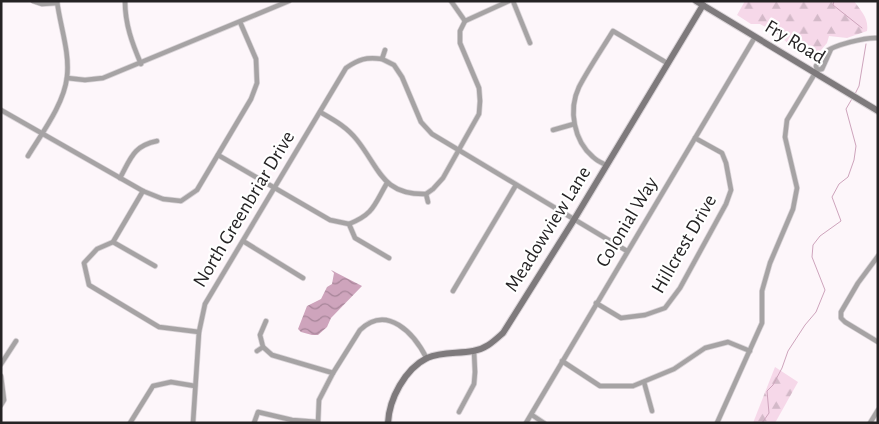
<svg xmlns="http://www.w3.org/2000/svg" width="879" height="424" viewBox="0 0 879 424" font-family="'Alegreya Sans',sans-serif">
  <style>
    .forest { fill: url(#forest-firs) }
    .water { fill: url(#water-waves) }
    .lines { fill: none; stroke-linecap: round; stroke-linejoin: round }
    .stream { stroke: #cea4bc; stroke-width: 1 }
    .street-casing { stroke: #dad4d8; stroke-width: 6 }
    .secondary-casing { stroke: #dad4d8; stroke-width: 8 }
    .street { stroke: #a6a3a4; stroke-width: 4.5 }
    .secondary { stroke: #7e7a7c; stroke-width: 6 }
    .labels { text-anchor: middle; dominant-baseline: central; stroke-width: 4.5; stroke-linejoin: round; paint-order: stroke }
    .street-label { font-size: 20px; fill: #252324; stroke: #fff }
  </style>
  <defs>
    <pattern id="forest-firs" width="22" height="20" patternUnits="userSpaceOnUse" patternTransform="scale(1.25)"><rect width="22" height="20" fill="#f6d8e9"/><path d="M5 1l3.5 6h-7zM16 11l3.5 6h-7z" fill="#d3b9c8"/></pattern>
    <pattern id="water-waves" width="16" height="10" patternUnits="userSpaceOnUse" patternTransform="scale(1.25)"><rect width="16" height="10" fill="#cea4bc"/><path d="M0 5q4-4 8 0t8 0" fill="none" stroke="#a78599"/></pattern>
  </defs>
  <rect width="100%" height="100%" fill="#fdf6fa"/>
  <!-- forest -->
  <g class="forest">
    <path d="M745 1H854C861 11 869 18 867 31L847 38 829 36 827 43 815 57 814 59 799 52 773 31 760 24H751L737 15Z"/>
    <path d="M775 367 798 382 775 423H753Z"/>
  </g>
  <!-- water -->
  <path class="water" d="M331 270 362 286 331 318 327 327 318 335H312L301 332 298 329 307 306 321 299 327 287 332 284 334 273Z"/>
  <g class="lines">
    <!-- stream -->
    <g class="stream">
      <path d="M834 1 833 5 862 28"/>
      <path d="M855 94 859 86 866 44"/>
      <path d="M762 423 769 413 767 391 773 385 782 368 788 351 805 325 816 312 825 290 812 257 813 245 820 236 841 221 832 197 839 184 848 177 854 160 856 146 846 109 853 97"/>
    </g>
    <defs>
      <g id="street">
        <path d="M33 1 42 4 57 3"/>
        <path d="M125 1C125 24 132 43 141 64"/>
        <path d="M451 1 465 21"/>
        <path d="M513 1 530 43"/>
        <path d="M382 59 394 65 402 77 421 122 432 134 627 251"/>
        <path d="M817 70 816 66C818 62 821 56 824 53 833 45 866 37 878 38"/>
        <path d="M67 78 85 80 103 78 289 1"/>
        <path d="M1 110 143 191 163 199 181 201 197 190 251 99 257 83 256 59 240 22"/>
        <path d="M320 112C334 120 347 127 357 140 380 169 382 195 426 194L428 202"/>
        <path d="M553 130 574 124"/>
        <path d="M218 155 330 220 349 224"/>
        <path d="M28 156C42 133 64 104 67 77 70 52 60 26 57 1"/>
        <path d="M606 165C602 163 597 161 593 157 574 141 568 110 579 87 589 68 602 49 613 31L667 63"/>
        <path d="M120 178C131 158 133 146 157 141"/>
        <path d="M143 191 113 242 97 249 84 263 89 285 159 327 199 332"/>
        <path d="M426 194 433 189 443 178 479 114 480 101 479 88 460 43V31L465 21 509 1"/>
        <path d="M349 224C374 214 374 205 387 183"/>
        <path d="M349 224 355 238 389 258"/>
        <path d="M243 241 303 278"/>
        <path d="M113 242 155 266"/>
        <path d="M878 256 858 283 841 312V318L845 322 878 342"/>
        <path d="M453 291 516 185"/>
        <path d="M596 303 621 318 645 315 665 308 680 288 726 204 731 190 726 163 722 153 695 138"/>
        <path d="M263 347 272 355 333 373"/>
        <path d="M257 351 263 347 260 335 266 321"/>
        <path d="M562 361 600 386H633L674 369 705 348 728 342 750 351"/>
        <path d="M1 364 16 341"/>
        <path d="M1 376 4 400 1 405"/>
        <path d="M644 382 652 411"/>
        <path d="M459 412 474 384 475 372 474 351"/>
        <path d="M532 415 544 423"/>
        <path d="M130 423 153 386 171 382 195 386"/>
        <path d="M193 423 199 332 205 304 346 68C359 59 366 57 382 59L385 50"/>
        <path d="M254 423 258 412 292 420 318 422"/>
        <path d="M318 423 319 400 333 373 360 330C387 304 414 333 427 359"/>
        <path d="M526 423 755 37"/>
        <path d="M717 423 762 323V291L770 263 793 209 797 188 785 137 787 120 817 70 822 69 831 49"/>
        <path d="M870 423 878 410"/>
      </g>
      <g id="secondary">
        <path d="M696 1 878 111"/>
        <path d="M388 423C389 399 405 369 427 358 442 351 458 354 473 351 486 349 494 341 503 333L572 223 703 5"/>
      </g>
    </defs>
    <!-- street casing -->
    <use href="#street" class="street-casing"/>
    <!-- secondary casing -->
    <use href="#secondary" class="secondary-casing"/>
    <!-- street -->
    <use href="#street" class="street"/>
    <!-- secondary -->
    <use href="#secondary" class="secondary"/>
  </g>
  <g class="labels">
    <!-- street labels -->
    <g class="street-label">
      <text transform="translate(795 42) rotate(31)">Fry Road</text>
      <text transform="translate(244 209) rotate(-59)">North Greenbriar Drive</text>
      <text transform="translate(627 222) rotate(-59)">Colonial Way</text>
      <text transform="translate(548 229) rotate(-58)">Meadowview Lane</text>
      <text transform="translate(684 244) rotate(-60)">Hillcrest Drive</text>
    </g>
  </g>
  <!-- border -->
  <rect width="879" height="424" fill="none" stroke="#252324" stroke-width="5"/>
</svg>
